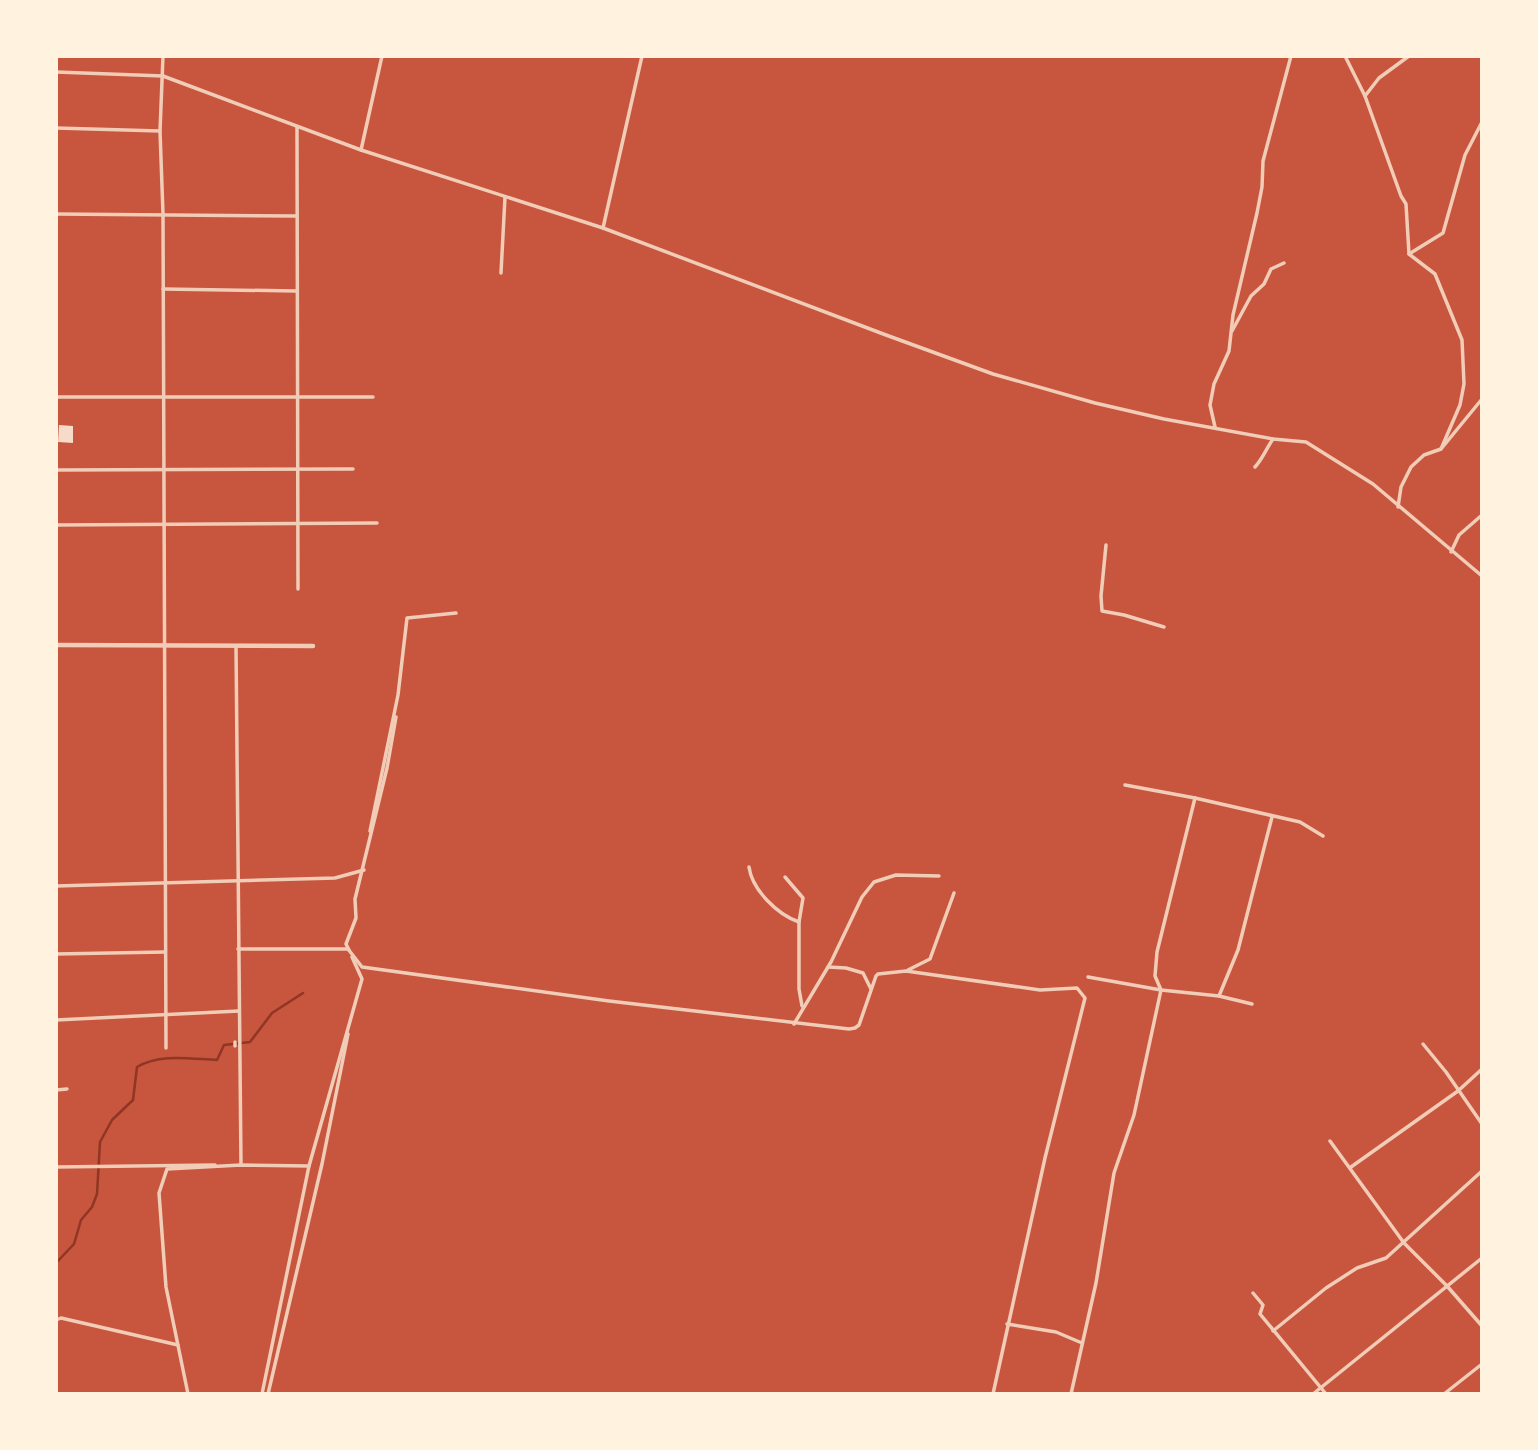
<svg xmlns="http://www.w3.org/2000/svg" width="1538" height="1450" viewBox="0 0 1538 1450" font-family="'Noto Serif',serif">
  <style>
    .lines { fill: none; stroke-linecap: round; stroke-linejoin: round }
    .stream { stroke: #8f3625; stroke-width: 2.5 }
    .building { fill: #f7dbc8 }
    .minor { stroke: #f1ccb7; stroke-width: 3.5 }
    .tertiary { stroke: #f1ccb7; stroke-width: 4.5 }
  </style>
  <rect width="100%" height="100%" fill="#c8553d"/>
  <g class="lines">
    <!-- stream -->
    <path class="stream" d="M56 1263 74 1244 81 1220 92 1207 97 1194 100 1142 112 1120 133 1100 137 1067C160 1053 191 1059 217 1060L224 1045 250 1042 272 1013 303 993"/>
  </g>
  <!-- building -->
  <path class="building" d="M59 425 73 426V443L58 442Z"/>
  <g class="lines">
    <!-- minor -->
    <g class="minor">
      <path d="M163 56 160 131 163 214 166 1048"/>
      <path d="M1345 56 1365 96 1401 196 1406 204 1409 254"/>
      <path d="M56 72 163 76 361 150 603 228 886 335 993 374 1095 403 1164 419 1273 439 1306 442 1373 484 1482 576"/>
      <path d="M1365 96 1379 78 1409 56"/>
      <path d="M297 127 298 589"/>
      <path d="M56 128 160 131"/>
      <path d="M361 150 382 56"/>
      <path d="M56 214 297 216"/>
      <path d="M603 228 642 56"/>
      <path d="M501 273 505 197"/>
      <path d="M163 289 296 291"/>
      <path d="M1232 331 1251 296 1264 284 1271 269 1284 263"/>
      <path d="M56 397H373"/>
      <path d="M1215 427 1210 405 1214 384 1229 351 1233 315 1257 213 1262 187 1263 161 1291 56"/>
      <path d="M1441 449 1460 405 1464 384 1462 340 1435 274 1409 254 1443 233 1465 155 1482 122"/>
      <path d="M1255 467C1263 458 1266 449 1273 439"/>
      <path d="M56 470 353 469"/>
      <path d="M1398 507 1401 487 1411 467 1424 455 1441 449 1482 399"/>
      <path d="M56 525 377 523"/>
      <path d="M1106 545 1101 596 1102 611 1124 615 1164 627"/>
      <path d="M1451 552 1459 535 1482 515"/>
      <path d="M236 646 241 1165"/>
      <path d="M1125 785 1195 798 1300 822 1323 836"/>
      <path d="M370 831 398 695 407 618 456 613"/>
      <path d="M749 867C752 890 778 915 799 922V989L802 1006"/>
      <path d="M785 877 803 898 799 922"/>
      <path d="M56 886 335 878 364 870"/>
      <path d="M238 949H348L362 967 609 1001 849 1029 855 1028 859 1025 876 976 878 974 906 971 1040 990 1077 988 1085 998 1045 1158 993 1394"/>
      <path d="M349 950 346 944 356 918 355 899 387 768 396 717"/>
      <path d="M56 954 165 952"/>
      <path d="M828 967 846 968 863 973 871 989"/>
      <path d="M908 970 930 959 954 893"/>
      <path d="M1088 977 1161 990 1219 996 1252 1004"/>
      <path d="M1219 996 1238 950 1272 817"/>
      <path d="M56 1020 239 1011"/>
      <path d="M794 1024 831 962 862 897 874 882 896 875 939 876"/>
      <path d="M1423 1044 1446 1072 1482 1124"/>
      <path d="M235 1046V1042"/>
      <path d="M56 1090 67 1089"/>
      <path d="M1330 1141 1404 1243 1447 1286 1482 1326"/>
      <path d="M56 1167 215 1165"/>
      <path d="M1351 1167 1458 1091 1482 1069"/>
      <path d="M1253 1293 1263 1305 1260 1314 1326 1394"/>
      <path d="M56 1320 61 1318 178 1345"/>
      <path d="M1007 1324 1056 1332 1082 1343"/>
      <path d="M1273 1331 1326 1288 1357 1268 1386 1258 1482 1171"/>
      <path d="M188 1394 166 1287 159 1193 167 1169 241 1165 309 1166"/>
      <path d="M262 1394 309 1166 362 979 352 957"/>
      <path d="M268 1394 322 1164 348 1034"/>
      <path d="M1071 1394 1096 1283 1114 1173 1134 1115 1161 990 1155 976 1157 952 1195 798"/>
      <path d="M1313 1394 1482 1258"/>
      <path d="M1444 1394 1482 1364"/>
    </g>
    <!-- tertiary -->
    <path class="tertiary" d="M56 645 313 646"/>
  </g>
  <!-- border -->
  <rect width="1538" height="1450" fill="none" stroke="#fff3e0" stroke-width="116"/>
</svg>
